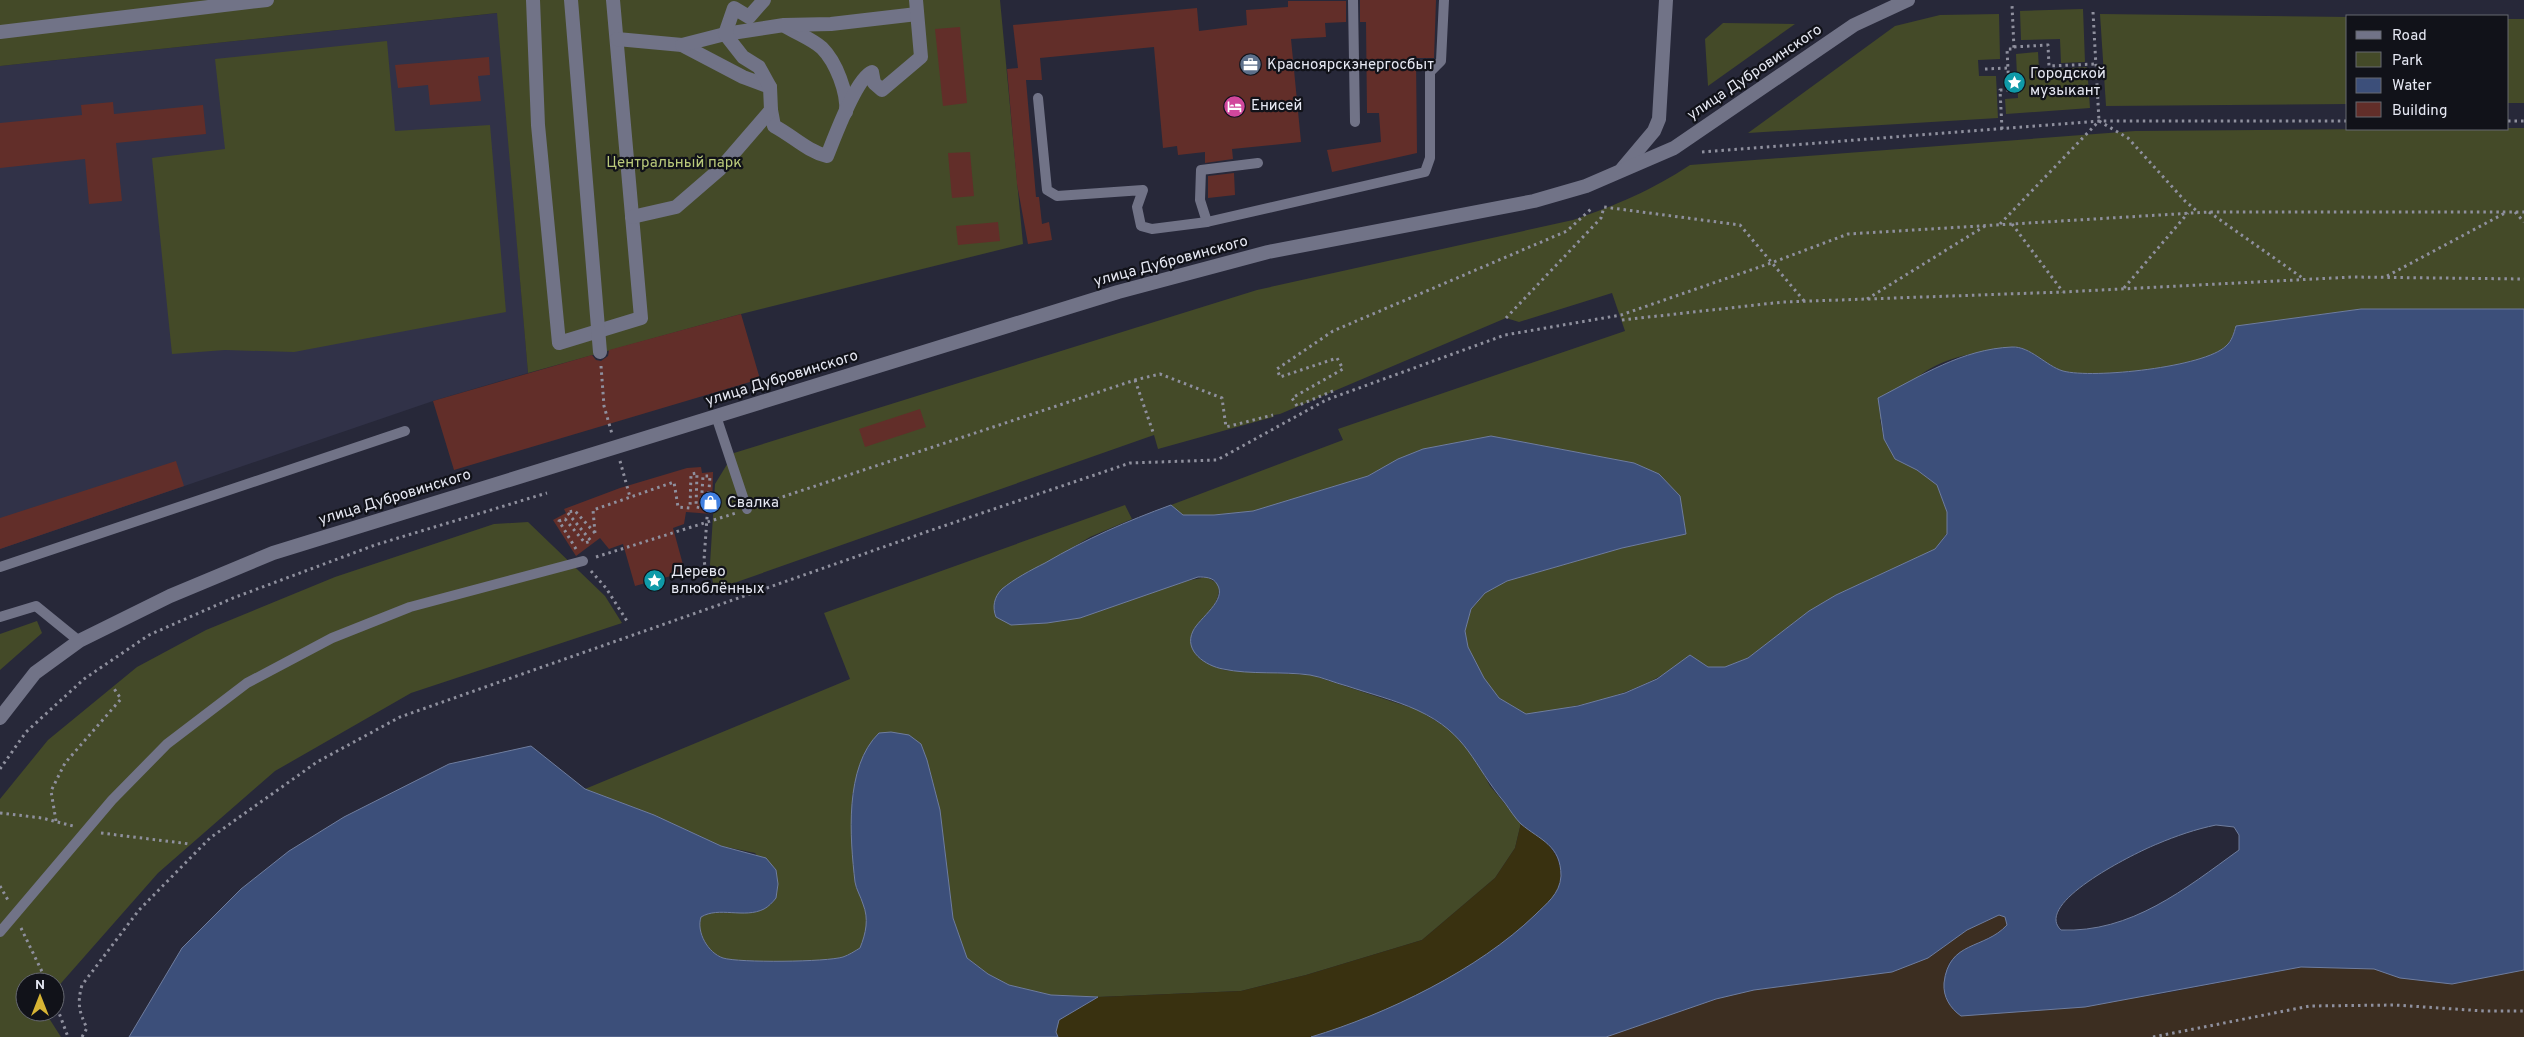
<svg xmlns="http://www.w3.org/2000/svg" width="2524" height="1037" viewBox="0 0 2524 1037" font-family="Overpass,sans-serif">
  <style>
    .industrial { fill: #3c2e21 }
    .built { fill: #313248 }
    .green { fill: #444a28 }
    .sand { fill: #393110 }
    .water { fill: #3c4f7a; stroke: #6f7d9e; fill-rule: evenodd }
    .building { fill: #622e29 }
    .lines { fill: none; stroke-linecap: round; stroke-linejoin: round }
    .path { stroke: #8f909e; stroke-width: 3; stroke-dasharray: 2.5 4; stroke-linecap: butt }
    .service { stroke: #717387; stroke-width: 10 }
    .pedestrian { stroke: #717387; stroke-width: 14 }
    .secondary { stroke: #717387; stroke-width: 14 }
    .labels { text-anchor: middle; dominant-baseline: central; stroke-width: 4.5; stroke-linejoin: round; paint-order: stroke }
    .poi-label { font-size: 15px; fill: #e6e8f3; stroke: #111219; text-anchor: start }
    .street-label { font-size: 15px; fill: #e6e8f3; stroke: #111219 }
    .park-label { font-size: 15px; fill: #baca7b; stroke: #111219 }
  </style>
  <rect width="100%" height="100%" fill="#272839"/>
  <!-- industrial -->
  <path class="industrial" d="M1999 915 2005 917 2007 925 2000 932 1966 949 1950 961 1945 974 2156 995 2301 967 2374 969 2400 978 2510 973 2524 970V1037H1606L1716 999 1754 990 1892 972 1928 958 1967 930Z"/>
  <!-- built -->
  <path class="built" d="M498 13 528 373 433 401 0 549V66Z"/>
  <!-- green -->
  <g class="green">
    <path d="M0 0H1000L1023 244 741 314 528 373 497 13 0 66Z"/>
    <path d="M2083 9 2085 62 2061 63 2060 39 2021 40 2020 11Z"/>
    <path d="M1999 14 2000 59 1978 60 1979 76H1996L1998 118 1748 133 1895 26 1940 15Z"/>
    <path d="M2100 14 2348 17V104L2106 106Z"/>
    <rect x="2508" y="19" width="16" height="84"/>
    <path d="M1723 23 1795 24 1708 86 1705 39Z"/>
    <path d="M387 41 395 131 490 125 506 312 294 352 225 350 172 354 152 158 225 149 215 59Z"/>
    <path d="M2038 52 2039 70 2087 67 2090 108 2006 114 2005 99 2018 98 2016 54Z"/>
    <path d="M2508 128H2524V309H2361L2236 326C2234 333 2232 340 2226 346 2205 367 2092 379 2063 371 2048 367 2028 345 2012 347 1982 351 1941 357 1918 377 1904 390 1892 406 1880 420L1884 439 1895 459 1917 470 1937 485 1947 512V533L1935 549 1836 595 1809 611 1748 658 1725 667H1708L1690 655C1679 663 1667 673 1655 679 1614 700 1571 708 1526 714L1499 698 1484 678 1468 647 1465 631 1471 609 1485 593 1507 581 1622 548 1686 534 1680 496 1659 474 1634 463 1491 436 1423 449 1398 459 1368 476 1253 511 1214 515H1182L1171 505 1343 440 1338 429 1625 331 1612 293 1519 322 1506 318 1280 414 1274 415 1273 417 1158 449 1154 435 714 590 710 564 715 484 734 453 1257 290 1573 220C1617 205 1652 190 1690 165L2135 131Z"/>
    <path d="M1125 505 1132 519 1090 537 1002 590 1011 625 1047 623 1080 618 1186 581 1207 577 1218 584C1223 602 1203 618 1193 631L1223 670 1311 675 1418 710 1454 732 1473 754 1490 786 1521 823 1515 848 1495 878 1422 940 1306 975 1241 991 1098 997 1051 995 1009 985 988 974 967 958 953 918 940 810 927 760 921 744 852 794V832L855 884 865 907 867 928 860 948C855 951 849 955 843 957 827 962 740 963 723 958 708 953 696 932 701 917 718 906 744 919 764 909 768 907 773 902 776 898L778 884 755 853 721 846 654 815 585 789 850 679 824 613Z"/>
    <path d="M528 522 605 596 622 623 411 693 275 771 158 873 55 990V982H25V1012H45L61 1037H0V799L48 740 137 667 206 630 335 577 494 524Z"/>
    <path d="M37 621 42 633 0 670V634Z"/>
  </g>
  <!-- sand -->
  <path class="sand" d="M1521 823C1546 839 1571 860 1556 894 1552 901 1541 909 1535 915 1478 970 1387 1014 1311 1037H1058L1056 1032 1059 1020 1098 997 1241 991 1306 975 1422 940 1495 878 1515 848Z"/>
  <!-- water -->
  <g class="water">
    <path d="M2361 309H2524V970L2452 984 2400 978 2374 969 2301 967 2085 1007 1961 1016C1950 1008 1943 997 1944 983 1949 940 1984 950 2007 925L2005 917 1999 915 1967 930 1928 958 1892 972 1754 990 1716 999 1606 1037H1311C1387 1014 1478 970 1535 915 1546 904 1560 894 1561 876 1561 845 1540 840 1521 824 1515 818 1510 810 1505 803 1472 764 1469 734 1417 710 1395 700 1371 694 1347 686 1335 683 1322 677 1310 675 1281 671 1251 675 1223 669 1206 666 1183 651 1193 631 1199 618 1228 600 1217 584 1213 577 1205 577 1198 577L1080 618 1047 623 1011 625 996 617C992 607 994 597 1002 589 1014 579 1031 570 1045 563 1086 539 1127 521 1171 505L1183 515H1214L1253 511 1368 476 1398 459 1423 449 1491 436 1634 463 1659 474 1680 496 1686 534 1622 548 1507 581 1485 593 1471 609 1465 631 1468 647 1484 678 1499 698 1526 714 1578 706 1625 693 1657 679 1690 655 1708 667H1725L1748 658 1809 611 1836 595 1935 549 1947 534V512L1937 485 1917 470 1895 459 1884 439 1878 398C1921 376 1962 349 2012 347 2030 346 2046 366 2063 371 2093 379 2205 367 2226 346 2232 341 2234 333 2236 326ZM2216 825 2234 827 2239 835V850C2185 889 2131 933 2061 930 2032 903 2137 852 2157 844 2176 836 2196 829 2216 825Z"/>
    <path d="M891 732 909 735 921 744 927 760 940 810 953 918 967 958 988 974 1009 985 1051 995 1098 997 1059 1020 1056 1032 1058 1037H129L182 948 241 889 289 851 344 817 449 764 531 746 585 789 654 815 721 846 766 858 776 870 778 884 776 898C773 902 768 907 764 909 744 919 719 906 701 917 696 932 708 953 723 958 739 963 827 962 843 957 849 955 855 951 860 948 866 933 869 919 863 904 861 897 856 889 855 882 850 838 844 767 879 733Z"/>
  </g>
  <!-- building -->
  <g class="building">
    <path d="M1360 0H1436L1434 58H1416L1417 153 1332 172 1327 150 1381 142 1379 113H1367L1366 22H1360Z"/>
    <path d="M1288 1H1346V22L1325 23 1326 37 1291 39 1301 142 1232 149 1233 159 1205 163V152L1178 155 1177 146 1163 148 1154 47 1040 58 1042 80H1026L1036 197H1039L1042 224 1049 222 1052 240 1028 244 1017 184 1007 69 1018 68 1013 25 1197 8 1199 31 1247 25 1246 10 1288 7Z"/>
    <path d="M960 27 967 103 943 106 935 29Z"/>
    <path d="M489 57 490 75 478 76 481 101 430 105 428 85 398 88 395 65Z"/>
    <path d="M113 102 114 114 203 105 206 134 116 143 122 201 89 204 85 159 0 168V123L82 115 81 105Z"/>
    <path d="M970 152 974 196 952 198 948 153Z"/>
    <path d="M1234 173 1235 195 1208 198V176Z"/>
    <path d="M998 222 1000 241 958 245 956 226Z"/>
    <path d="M741 314 760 379 454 470 433 401 592 355 596 360 601 361 608 356 609 350Z"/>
    <path d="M920 409 926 427 865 447 859 429Z"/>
    <path d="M176 461 184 486 0 549V518Z"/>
    <path d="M701 467 702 473 713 472 712 514 686 512 684 524 673 528 685 572 635 586 623 544 609 549 600 538 576 556 553 520 566 513 564 509 620 488 687 468Z"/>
  </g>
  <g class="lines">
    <!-- path -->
    <g class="path">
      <path d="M2093 12 2099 121"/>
      <path d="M2014 47 2048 45 2049 66 2096 64"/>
      <path d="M1985 69 2008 68"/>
      <path d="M2508 121H2524"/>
      <path d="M2002 129 2000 90H2009L2007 49H2014L2012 5"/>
      <path d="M1702 152 2099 121H2348"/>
      <path d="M2209 212 2304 279"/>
      <path d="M2515 212 2524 222"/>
      <path d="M2000 224 2099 121 2128 138 2185 201 2198 212"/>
      <path d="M2012 224 2063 292"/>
      <path d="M2387 276 2505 213"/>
      <path d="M2124 288 2188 213"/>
      <path d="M1867 299 1985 226"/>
      <path d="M1506 318 1601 218 1604 207 1740 225 1805 302"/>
      <path d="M1622 320 1783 302 2063 292 2353 277 2524 279"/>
      <path d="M601 366 604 406 612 434"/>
      <path d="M1135 380 1154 435"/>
      <path d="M1333 391 1297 406 1292 398 1343 369 1337 358 1280 377 1277 369 1333 331 1567 231 1591 209"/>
      <path d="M620 461 630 497"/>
      <path d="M758 505 1135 380 1160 374 1222 398 1226 427 1273 415"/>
      <path d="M595 533 593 510 674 482 678 507 690 508 691 474 697 473 696 507 701 508 703 476H710L704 560 709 591"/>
      <path d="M576 549 559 521 565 519 585 543 591 541 567 512 575 511 595 533"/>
      <path d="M596 557 736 513"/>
      <path d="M591 571 606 588 627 621"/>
      <path d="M0 769 26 732 84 679 149 635 233 598 375 545 547 493"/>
      <path d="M0 813 42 818 73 826"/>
      <path d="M56 821 51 791 65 763 121 699 113 687"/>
      <path d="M101 833 190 844"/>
      <path d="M0 886 9 902"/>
      <path d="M21 928 47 982"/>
      <path d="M55 1002 68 1037"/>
      <path d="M82 1037 87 1028C79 1012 77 1003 82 985L139 910 210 838 317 762 400 717 929 531 1130 463 1217 460 1326 400 1505 335 1621 315 1771 263 1848 234 2209 212H2524"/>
      <path d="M2153 1037 2310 1006 2395 1005 2484 1011H2524"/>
    </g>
    <!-- service -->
    <g class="service">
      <path d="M1353 0 1355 122"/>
      <path d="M1038 98 1047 190 1057 196 1143 190 1137 207 1141 226 1152 229 1207 222"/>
      <path d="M1258 163 1201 170 1200 200 1207 222 1425 172 1430 158V72L1441 61 1444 0"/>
      <path d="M716 416 747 509"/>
      <path d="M0 567 405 431"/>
      <path d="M0 617 36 606 79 641"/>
      <path d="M0 932 112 800 167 744 247 683 332 638 410 607 583 561"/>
    </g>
    <!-- pedestrian -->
    <g class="pedestrian">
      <path d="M533 0 538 125 559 343 641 318 613 0"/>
      <path d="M571 0 600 352"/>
      <path d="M785 26C796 33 812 39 822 48 836 62 848 93 846 112"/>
      <path d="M0 32 267 0"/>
      <path d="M617 39 682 45 743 77 770 87"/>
      <path d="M682 45 725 34 784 25 831 24 917 14"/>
      <path d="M771 110 774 126C793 136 807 151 827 156 834 139 856 78 872 72L874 83 882 90 921 57 916 0"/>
      <path d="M632 217 676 207 720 169 771 110 770 87 759 67 743 57 725 34 734 8 749 17 764 0"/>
    </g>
    <!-- secondary -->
    <g class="secondary">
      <path d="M1622 169 1654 131 1659 119 1666 0"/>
      <path d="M0 718 35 673 79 641 170 596 273 553 1118 292 1268 252 1534 201 1586 186 1674 148 1854 25 1908 0"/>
    </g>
  </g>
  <!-- icons -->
  <defs>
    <symbol id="office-disc" viewBox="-11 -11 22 22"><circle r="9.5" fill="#5c6f8a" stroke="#111219"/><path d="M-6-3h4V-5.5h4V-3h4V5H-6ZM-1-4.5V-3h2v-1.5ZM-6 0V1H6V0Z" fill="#fff"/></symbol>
    <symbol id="sight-disc" viewBox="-11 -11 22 22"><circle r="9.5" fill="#0f9aa8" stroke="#111219"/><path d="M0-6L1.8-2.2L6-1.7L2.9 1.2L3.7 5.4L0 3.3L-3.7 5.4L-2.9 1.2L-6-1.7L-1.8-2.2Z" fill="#fff"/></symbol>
    <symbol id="hotel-disc" viewBox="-11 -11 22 22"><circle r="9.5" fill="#d1479c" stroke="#111219"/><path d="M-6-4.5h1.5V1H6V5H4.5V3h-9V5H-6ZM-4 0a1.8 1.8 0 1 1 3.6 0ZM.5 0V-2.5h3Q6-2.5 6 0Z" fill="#fff"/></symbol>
    <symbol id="shop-disc" viewBox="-11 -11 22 22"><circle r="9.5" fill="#3f7fe0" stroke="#111219"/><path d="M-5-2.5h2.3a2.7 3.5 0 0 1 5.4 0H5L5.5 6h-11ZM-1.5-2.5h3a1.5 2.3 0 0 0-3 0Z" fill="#fff"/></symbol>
  </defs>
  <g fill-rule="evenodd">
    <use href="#office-disc" x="1238" y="52" width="25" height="25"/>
    <use href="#sight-disc" x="2002" y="70" width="25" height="25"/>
    <use href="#hotel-disc" x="1222" y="94" width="25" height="25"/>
    <use href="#shop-disc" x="698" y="490" width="25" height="25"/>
    <use href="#sight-disc" x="642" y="568" width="25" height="25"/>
  </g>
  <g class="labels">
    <!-- poi labels -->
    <g class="poi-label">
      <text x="1267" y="65">Красноярскэнергосбыт</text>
      <text x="2030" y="74">Городской<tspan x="2030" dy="17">музыкант</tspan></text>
      <text x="1251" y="106">Енисей</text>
      <text x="727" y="503">Свалка</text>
      <text x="671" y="572">Дерево<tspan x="671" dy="17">влюблённых</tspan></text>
    </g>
    <!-- street labels -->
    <g class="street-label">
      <text transform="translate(1755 73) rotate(-34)">улица Дубровинского</text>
      <text transform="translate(1171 262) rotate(-15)">улица Дубровинского</text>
      <text transform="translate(782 379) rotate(-17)">улица Дубровинского</text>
      <text transform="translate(395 498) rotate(-17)">улица Дубровинского</text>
    </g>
    <!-- park labels -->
    <g class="park-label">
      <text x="674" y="163">Центральный парк</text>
    </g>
  </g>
  <!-- legend -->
  <rect x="2346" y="15" width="162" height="115" fill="#111219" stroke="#666870"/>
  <rect x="2356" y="31" width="25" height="8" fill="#717387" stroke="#666870"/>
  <text x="2392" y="40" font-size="15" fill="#e6e8f3">Road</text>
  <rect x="2356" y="52" width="25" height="15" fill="#444a28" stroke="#666870"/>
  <text x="2392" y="65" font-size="15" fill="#e6e8f3">Park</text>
  <rect x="2356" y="78" width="25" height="15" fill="#3c4f7a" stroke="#666870"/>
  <text x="2392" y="90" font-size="15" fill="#e6e8f3">Water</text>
  <rect x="2356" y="102" width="25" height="15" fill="#622e29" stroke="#666870"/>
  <text x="2392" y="115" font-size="15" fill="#e6e8f3">Building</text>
  <!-- north arrow -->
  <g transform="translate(40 997)"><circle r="24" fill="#111219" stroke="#666870"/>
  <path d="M0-4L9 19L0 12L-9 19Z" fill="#d7b434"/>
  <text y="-8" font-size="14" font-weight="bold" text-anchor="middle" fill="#e6e8f3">N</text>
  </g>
</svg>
